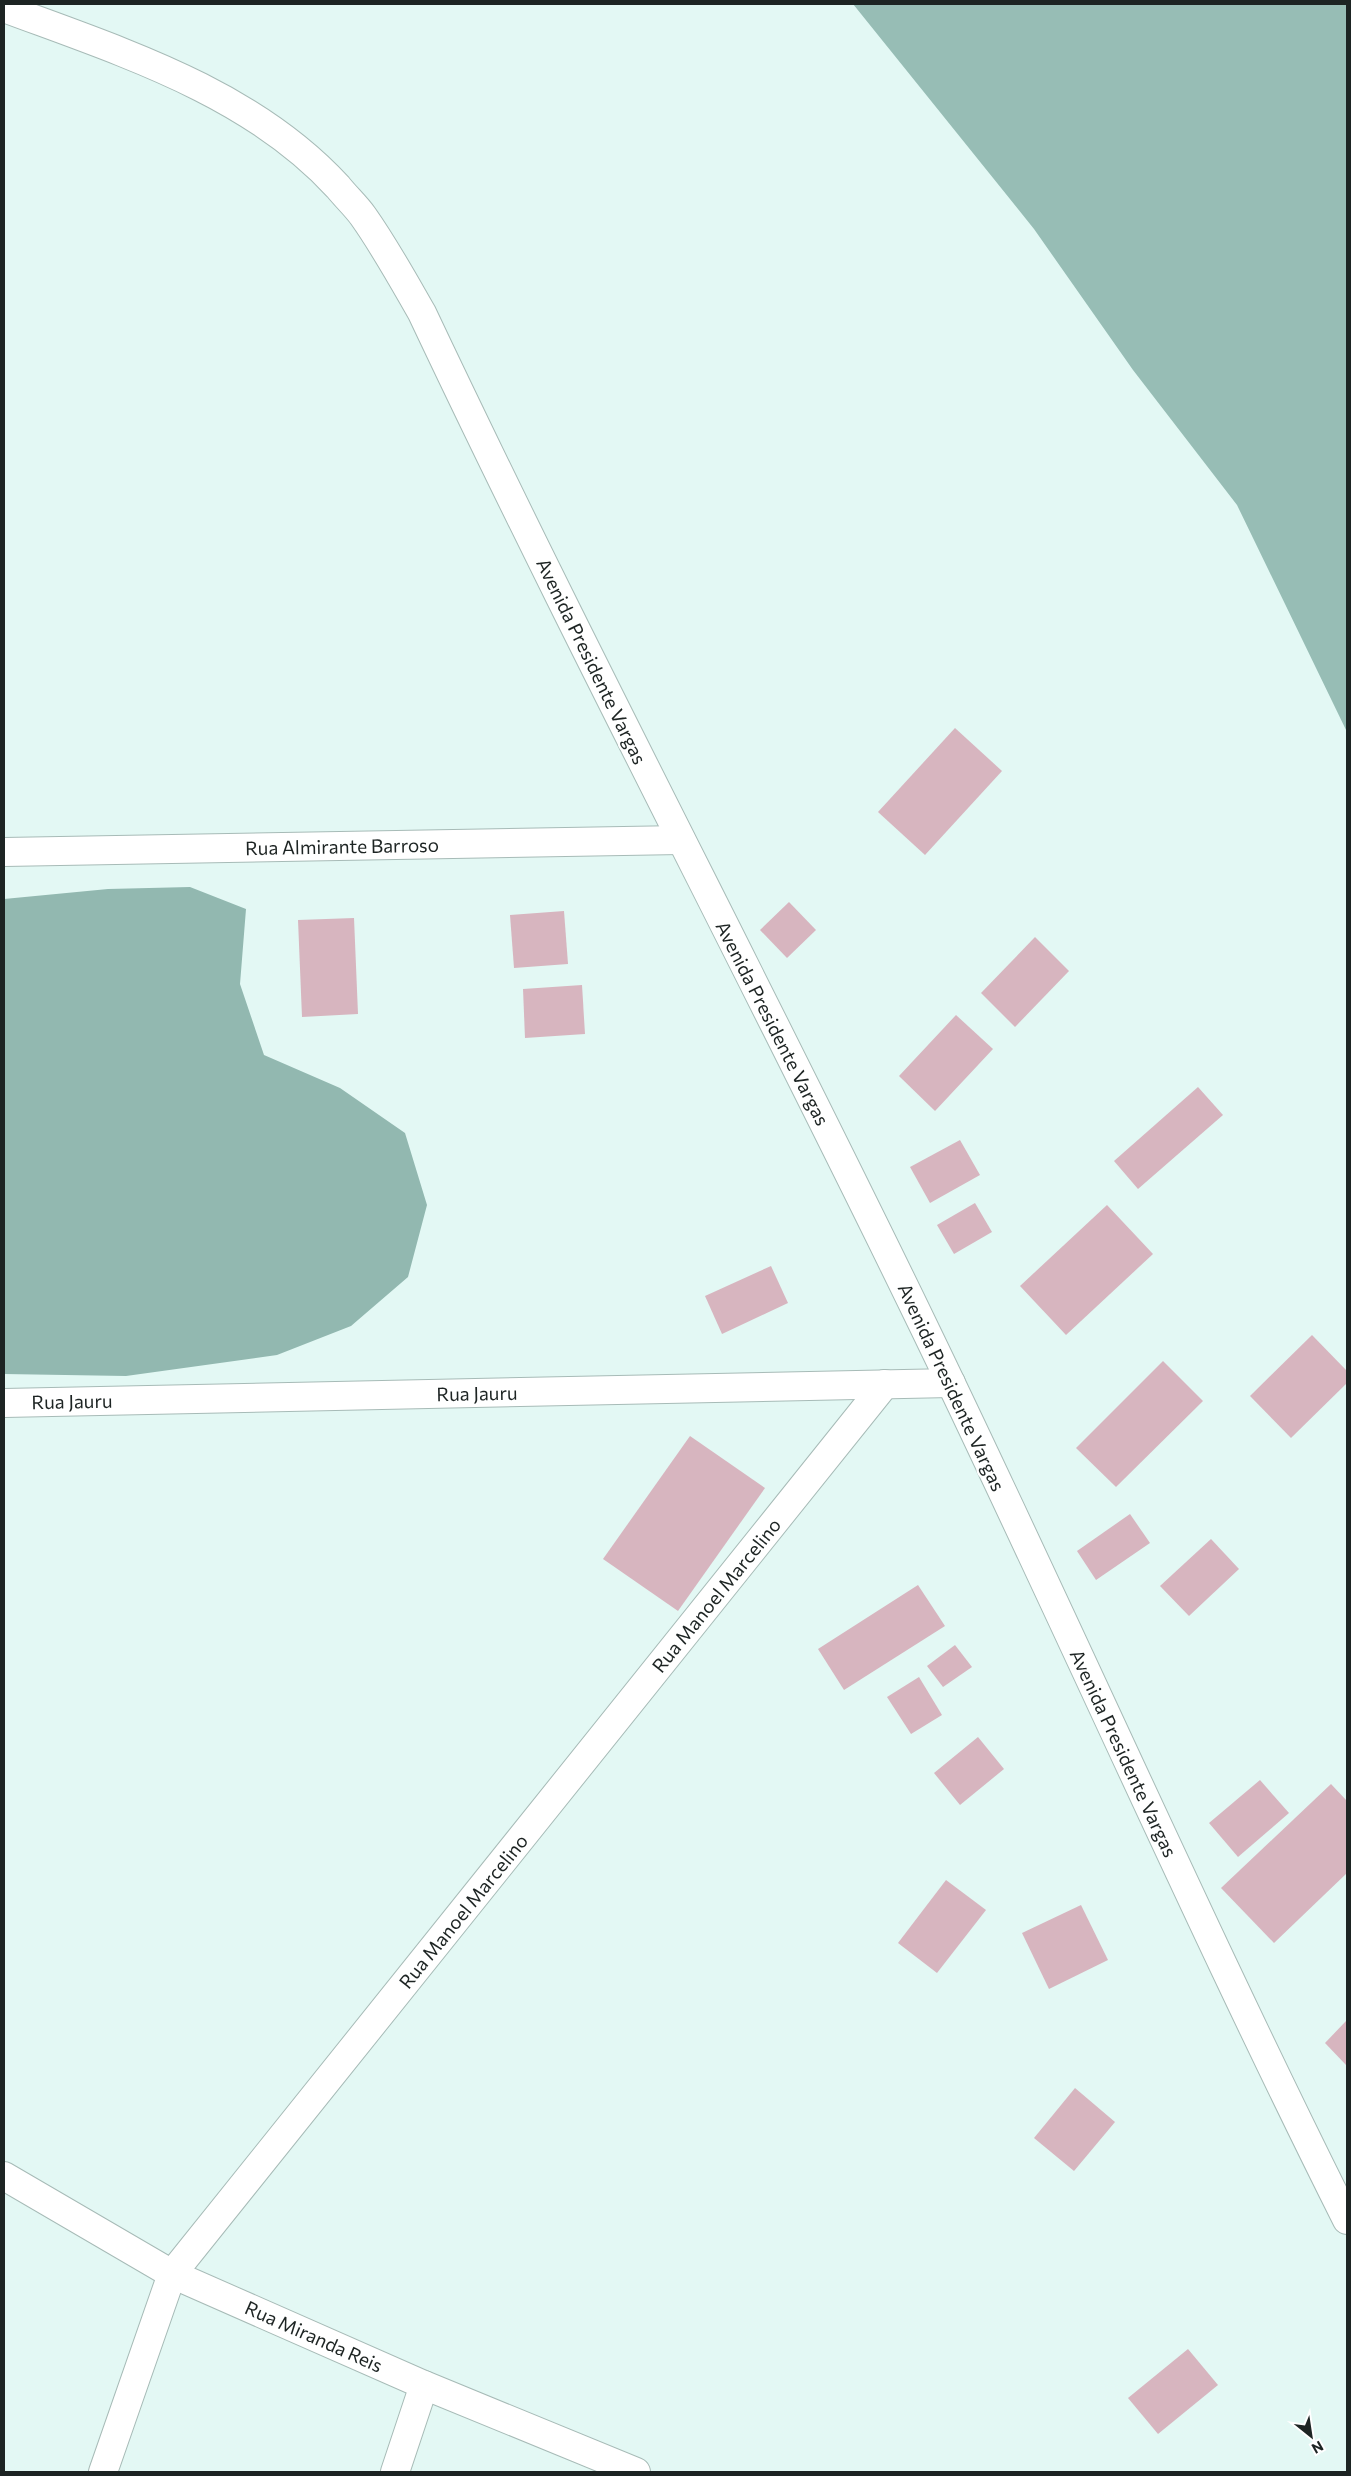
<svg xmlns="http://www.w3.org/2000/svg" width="1351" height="2476" viewBox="0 0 1351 2476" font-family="Commissioner,sans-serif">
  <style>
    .forest { fill: #92b8b0 }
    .water { fill: #97bdb5 }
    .building { fill: #d7b5bf }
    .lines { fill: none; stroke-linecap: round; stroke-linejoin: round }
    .minor-casing { stroke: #a7bbb7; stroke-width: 30 }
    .tertiary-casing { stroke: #a7bbb7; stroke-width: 30 }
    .minor { stroke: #fff; stroke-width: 28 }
    .tertiary { stroke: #fff; stroke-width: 28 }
    .labels { text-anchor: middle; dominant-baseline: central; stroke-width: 4.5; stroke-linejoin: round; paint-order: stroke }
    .street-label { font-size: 19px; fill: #1d2423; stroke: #fff }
  </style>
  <rect width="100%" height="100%" fill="#e3f8f4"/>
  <!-- forest -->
  <path class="forest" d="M190 887 246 909 240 984 264 1055 340 1088 405 1133 427 1205 408 1277 351 1326 277 1355 126 1376 4 1374V899L108 889Z"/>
  <!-- water -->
  <path class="water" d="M853 4H1347V732L1237 505 1133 370 1034 229Z"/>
  <!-- building -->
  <g class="building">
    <path d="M955 728 1002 771 925 855 878 812Z"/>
    <path d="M789 902 816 930 787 958 760 930Z"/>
    <path d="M564 911 568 964 514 968 510 915Z"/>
    <path d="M354 918 358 1014 302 1017 298 920Z"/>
    <path d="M1035 937 1069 971 1015 1027 981 993Z"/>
    <path d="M582 985 585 1034 525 1038 523 989Z"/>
    <path d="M956 1015 993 1049 935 1111 899 1076Z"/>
    <path d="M1198 1087 1223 1115 1138 1189 1114 1161Z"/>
    <path d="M960 1140 980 1175 930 1203 910 1167Z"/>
    <path d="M975 1203 992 1232 954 1254 937 1225Z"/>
    <path d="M1107 1205 1153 1254 1066 1335 1020 1286Z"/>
    <path d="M771 1266 788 1303 722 1334 705 1296Z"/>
    <path d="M1312 1335 1347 1371V1383L1291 1438 1250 1396Z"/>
    <path d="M1163 1361 1203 1401 1116 1487 1076 1448Z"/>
    <path d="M690 1436 765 1488 678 1611 603 1559Z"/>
    <path d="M1130 1514 1150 1543 1096 1580 1077 1551Z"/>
    <path d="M1211 1539 1239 1569 1189 1616 1160 1586Z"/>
    <path d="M918 1585 945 1626 844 1690 818 1649Z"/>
    <path d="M955 1645 972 1667 943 1687 927 1666Z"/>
    <path d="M919 1677 942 1715 911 1734 887 1697Z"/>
    <path d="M978 1737 1004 1769 960 1805 934 1773Z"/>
    <path d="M1260 1780 1289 1813 1238 1857 1209 1823Z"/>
    <path d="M1331 1784 1347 1801V1873L1274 1943 1221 1888Z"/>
    <path d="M946 1880 986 1910 937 1973 898 1943Z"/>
    <path d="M1081 1905 1108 1960 1049 1989 1022 1933Z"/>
    <path d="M1347 2020V2066L1325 2043Z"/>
    <path d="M1075 2088 1115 2122 1074 2171 1034 2138Z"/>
    <path d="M1188 2349 1218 2385 1158 2434 1128 2398Z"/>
  </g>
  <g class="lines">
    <defs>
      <g id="minor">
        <path d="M4 852 681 840"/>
        <path d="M4 1403 951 1383"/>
        <path d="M4 2176 172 2274 424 2385 636 2472"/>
        <path d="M103 2472 172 2274 885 1384"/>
        <path d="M395 2472 424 2385"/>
      </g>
      <path id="tertiary" d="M4 8C122 52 251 92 338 187 346 197 356 206 363 216 385 247 403 280 422 313 583 654 759 986 923 1325 1067 1622 1199 1925 1347 2220"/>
    </defs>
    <!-- minor casing -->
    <use href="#minor" class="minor-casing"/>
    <!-- tertiary casing -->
    <use href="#tertiary" class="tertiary-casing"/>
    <!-- minor -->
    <use href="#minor" class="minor"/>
    <!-- tertiary -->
    <use href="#tertiary" class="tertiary"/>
  </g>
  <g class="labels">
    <!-- street labels -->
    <g class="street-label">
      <text transform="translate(592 661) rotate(64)">Avenida Presidente Vargas</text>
      <text transform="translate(342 846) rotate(-1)">Rua Almirante Barroso</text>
      <text transform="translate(773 1023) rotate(63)">Avenida Presidente Vargas</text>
      <text transform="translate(952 1387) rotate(65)">Avenida Presidente Vargas</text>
      <text transform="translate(477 1393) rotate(-1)">Rua Jauru</text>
      <text transform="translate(72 1401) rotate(-1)">Rua Jauru</text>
      <text transform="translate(716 1595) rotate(-51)">Rua Manoel Marcelino</text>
      <text transform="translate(1124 1753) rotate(65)">Avenida Presidente Vargas</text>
      <text transform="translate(463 1911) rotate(-51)">Rua Manoel Marcelino</text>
      <text transform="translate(314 2336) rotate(24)">Rua Miranda Reis</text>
    </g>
  </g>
  <!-- border -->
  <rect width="1351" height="2476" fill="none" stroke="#1d2423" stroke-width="10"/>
  <!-- north arrow -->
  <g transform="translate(1311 2436) rotate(150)" stroke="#ffffff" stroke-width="4" paint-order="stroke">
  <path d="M0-4L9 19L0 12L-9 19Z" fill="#1d2423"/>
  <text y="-8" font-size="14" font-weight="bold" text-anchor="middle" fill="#1d2423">N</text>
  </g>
</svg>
